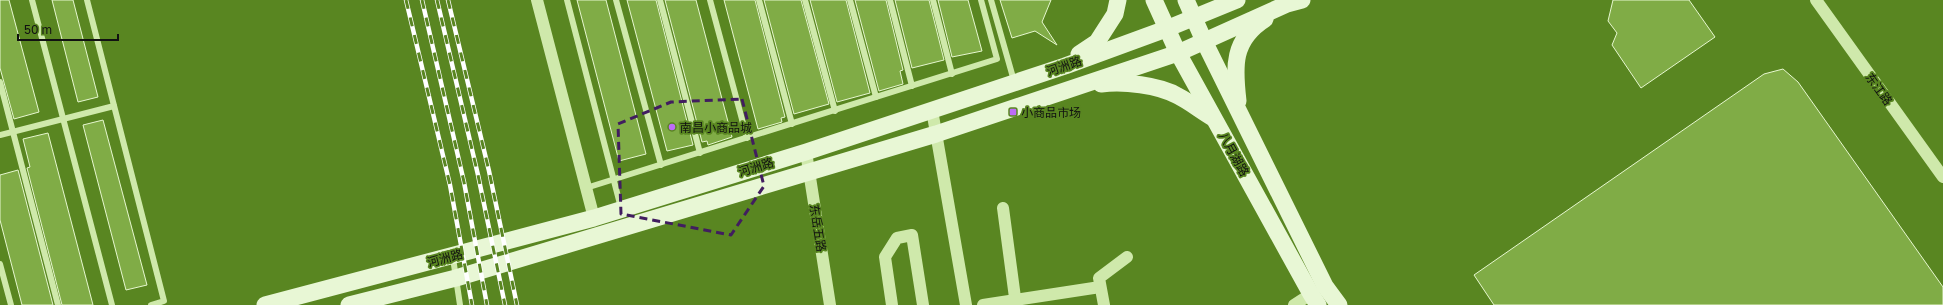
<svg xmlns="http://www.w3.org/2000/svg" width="1943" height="305" viewBox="0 0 1943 305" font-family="'Golos Text','Noto Sans SC',sans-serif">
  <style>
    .building { fill: #80ac46; stroke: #e6f7cf }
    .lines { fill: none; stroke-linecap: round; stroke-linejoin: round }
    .service { stroke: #cfe9ab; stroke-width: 6 }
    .minor { stroke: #cfe9ab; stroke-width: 12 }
    .secondary { stroke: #e8f7d5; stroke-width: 17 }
    .rail-casing { stroke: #fff; stroke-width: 4.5 }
    .rail { stroke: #598621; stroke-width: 3; stroke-dasharray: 9; stroke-linecap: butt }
    .marked { fill: none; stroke: #411d5f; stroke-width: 3; stroke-dasharray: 8 5; stroke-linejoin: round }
    .poi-dot { fill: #bd6cf6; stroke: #598621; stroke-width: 1.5 }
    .labels { text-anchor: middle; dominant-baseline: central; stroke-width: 3.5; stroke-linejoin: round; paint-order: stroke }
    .street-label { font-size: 12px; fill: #111; stroke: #598621 }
    .poi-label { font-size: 12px; fill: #111; stroke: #598621; text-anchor: start }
  </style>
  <rect width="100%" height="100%" fill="#598621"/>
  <!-- building -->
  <g class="building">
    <path d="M0 0H9L39 112 14 119 0 68Z"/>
    <path d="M52 0H73L98 97 78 102Z"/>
    <path d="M577 0H606L646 154 619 161Z"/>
    <path d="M627 0H656L693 145 667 151Z"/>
    <path d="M665 0H696L732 137 708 145 707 141 702 142Z"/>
    <path d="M724 0H755L785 117 781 118 782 122 758 129Z"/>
    <path d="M764 0H801L829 104 794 114Z"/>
    <path d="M810 0H846L870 93 837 102Z"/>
    <path d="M855 0H886L903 70 900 71 903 84 879 91Z"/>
    <path d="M895 0H929L944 60 912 68Z"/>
    <path d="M938 0H968L982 51 952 57Z"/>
    <path d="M1000 0H1051L1042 22 1057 45 1035 31 1012 38Z"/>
    <path d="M1613 0H1689L1715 37 1641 88 1612 45 1617 33 1608 21Z"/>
    <path d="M1783 69 1798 82 1943 287V305H1494L1474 275 1764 74Z"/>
    <path d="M103 120 147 285 126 290 83 125Z"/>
    <path d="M48 133 93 305H62L27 168 30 167 23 139Z"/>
    <path d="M18 170 53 305H22L0 220V175Z"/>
  </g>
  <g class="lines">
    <!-- service -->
    <g class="service">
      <path d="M32 0 112 305"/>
      <path d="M87 0 164 301 151 305"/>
      <path d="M567 0 621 208"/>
      <path d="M616 0 661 165"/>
      <path d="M660 0 700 153"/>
      <path d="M710 0 747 138"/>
      <path d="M759 0 792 124"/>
      <path d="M805 0 835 111"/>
      <path d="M850 0 876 97"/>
      <path d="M890 0 912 86"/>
      <path d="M933 0 952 74"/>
      <path d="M991 0 1014 81"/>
      <path d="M0 82 58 305"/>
      <path d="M0 135 114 106"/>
      <path d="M586 188 997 59 981 0"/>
      <path d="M453 258 460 305"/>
      <path d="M0 264 11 305"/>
    </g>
    <!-- minor -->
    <g class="minor">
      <path d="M537 0 594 218"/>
      <path d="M1816 0 1943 177"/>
      <path d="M932 110 966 305"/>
      <path d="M806 152 830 305"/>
      <path d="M1003 208 1016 305"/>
      <path d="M892 305 885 257 897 238 912 235 923 305"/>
      <path d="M983 305 1100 287"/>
      <path d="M1104 305 1099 278 1127 257"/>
      <path d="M1294 305 1311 294"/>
    </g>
    <!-- secondary -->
    <g class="secondary">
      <path d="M1154 0 1178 53 1311 294 1318 305"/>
      <path d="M1186 0 1204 41 1325 286 1339 305"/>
      <path d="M1079 54 1097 42 1115 14 1118 0"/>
      <path d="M1101 84C1123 81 1159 85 1178 96 1190 102 1201 111 1213 118"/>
      <path d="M1238 101C1234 67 1232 40 1265 19"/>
      <path d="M265 305 594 218 806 152 1065 66 1166 29 1237 0"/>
      <path d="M349 305 456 278 936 134 1178 53 1287 4 1302 0"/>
    </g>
    <defs>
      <g id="rail">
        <path d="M406 0 450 185 472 305"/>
        <path d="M422 0 464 182 487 305"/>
        <path d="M437 0 478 175 505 305"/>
        <path d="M448 0 489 171 517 305"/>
      </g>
    </defs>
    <!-- rail casing -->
    <use href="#rail" class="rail-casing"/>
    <!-- rail -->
    <use href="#rail" class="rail"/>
  </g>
  <!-- marked area -->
  <path class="marked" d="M742 99 764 186 731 235 621 214 618 124 671 102Z"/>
  <!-- markers -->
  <g class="poi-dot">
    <rect x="1009" y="108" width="8" height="8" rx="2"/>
    <circle cx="672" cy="127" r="4"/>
  </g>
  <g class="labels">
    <!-- street labels -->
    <g class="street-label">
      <text transform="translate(1064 66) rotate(-19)">河洲路</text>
      <text transform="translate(1879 89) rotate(54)">东江路</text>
      <text transform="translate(1234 154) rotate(61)">八月湖路</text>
      <text transform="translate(756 167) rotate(-17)">河洲路</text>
      <text transform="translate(818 228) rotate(81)">东岳五路</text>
      <text transform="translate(445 258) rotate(-15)">河洲路</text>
    </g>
    <!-- poi labels -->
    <g class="poi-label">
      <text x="1021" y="112">小商品市场</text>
      <text x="680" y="127">南昌小商品城</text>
    </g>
  </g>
  <!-- scale -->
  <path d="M18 34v6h100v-6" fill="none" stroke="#111111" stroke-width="2"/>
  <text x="24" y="34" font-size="12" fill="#111111" stroke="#598621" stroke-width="3" paint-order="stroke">50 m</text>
</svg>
